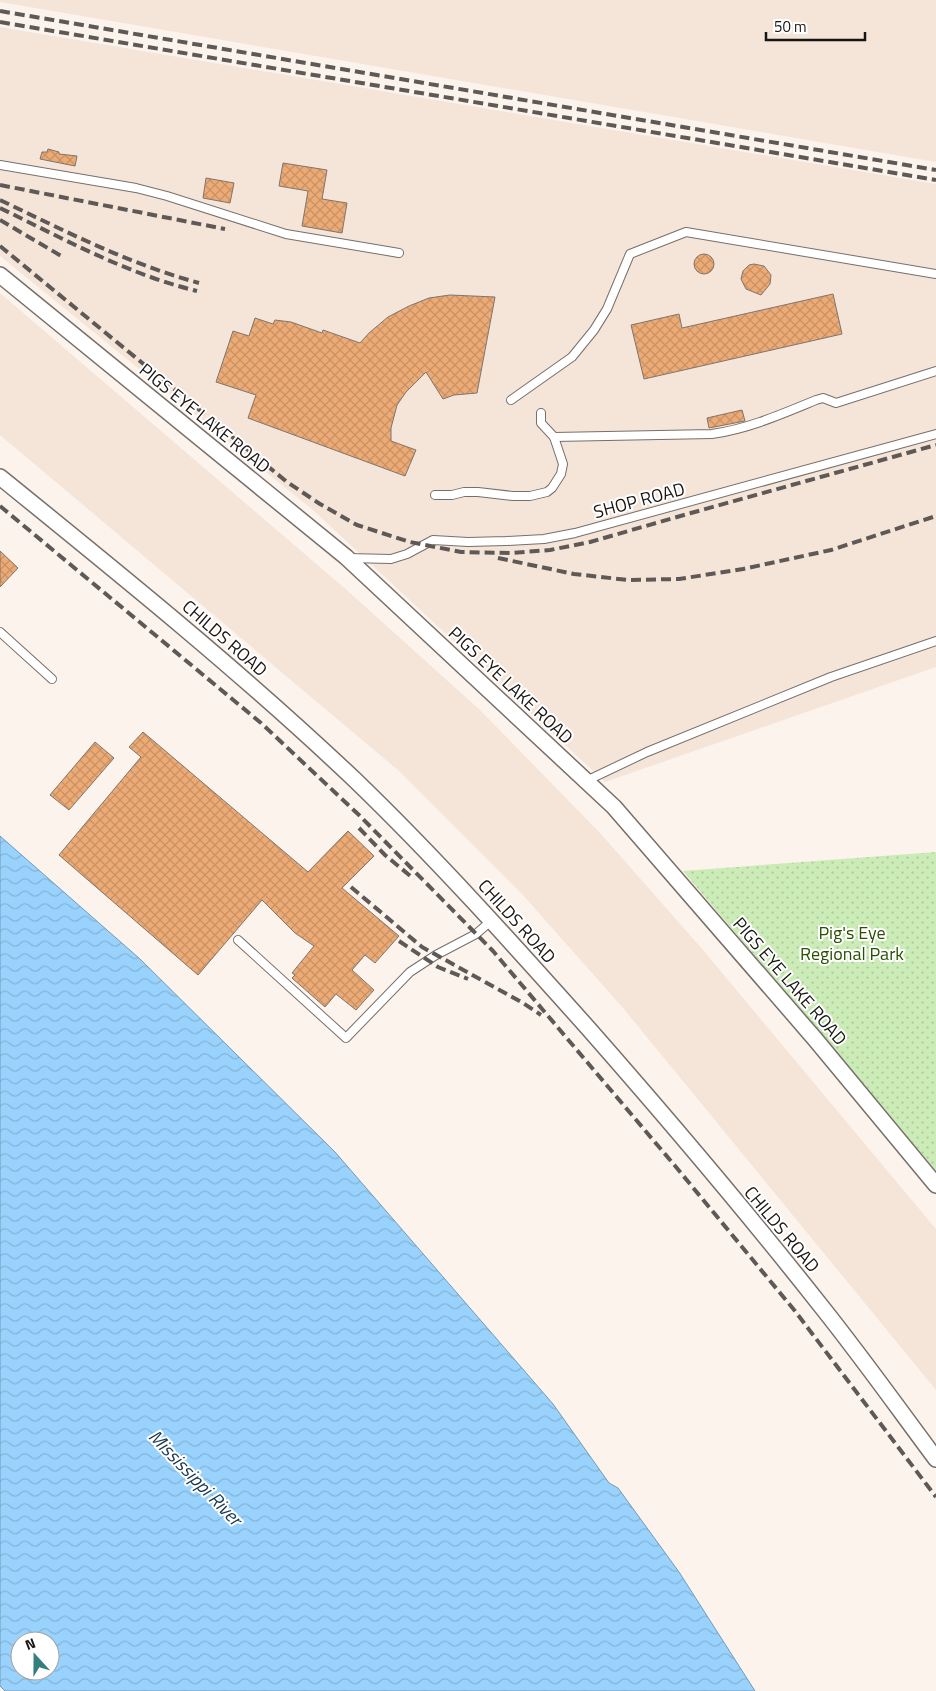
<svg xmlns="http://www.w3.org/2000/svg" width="936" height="1691" viewBox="0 0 936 1691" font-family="'Titillium Web',sans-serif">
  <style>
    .built { fill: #f5e5d9 }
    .green { fill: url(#green-dots) }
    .water { fill: url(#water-waves); stroke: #729ab7; fill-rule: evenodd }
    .building { fill: url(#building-cross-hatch); stroke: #7d756f }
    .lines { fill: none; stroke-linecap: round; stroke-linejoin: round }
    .service-casing { stroke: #776f69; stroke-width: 10 }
    .minor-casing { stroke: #776f69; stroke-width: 18 }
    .service { stroke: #fff; stroke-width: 8 }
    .minor { stroke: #fff; stroke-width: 15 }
    .rail { stroke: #5e5956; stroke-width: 4; stroke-dasharray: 10 5; stroke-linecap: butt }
    .labels { text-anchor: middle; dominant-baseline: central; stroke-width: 4; stroke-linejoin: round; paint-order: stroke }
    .street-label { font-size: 18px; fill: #181513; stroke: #fff }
    .park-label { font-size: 18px; fill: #2a4f02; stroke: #fff }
    .water-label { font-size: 19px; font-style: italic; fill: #16364b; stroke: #fff }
  </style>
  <defs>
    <pattern id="green-dots" width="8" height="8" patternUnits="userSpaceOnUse" patternTransform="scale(1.25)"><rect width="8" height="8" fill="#cbebb7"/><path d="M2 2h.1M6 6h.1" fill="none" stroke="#aec99c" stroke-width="1.8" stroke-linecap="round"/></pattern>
    <pattern id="water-waves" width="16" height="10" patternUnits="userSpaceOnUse" patternTransform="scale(1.25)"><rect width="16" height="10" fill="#99d3fd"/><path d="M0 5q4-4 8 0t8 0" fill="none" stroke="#83b4d8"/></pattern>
    <pattern id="building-cross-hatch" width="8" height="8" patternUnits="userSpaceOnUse" patternTransform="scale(1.25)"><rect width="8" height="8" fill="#ecaa74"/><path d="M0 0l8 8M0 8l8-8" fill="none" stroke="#ca9164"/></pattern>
  </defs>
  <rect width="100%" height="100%" fill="#fcf3ec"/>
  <!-- built -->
  <g class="built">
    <path d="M0 0H936V162L0 2Z"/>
    <path d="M0 27 936 184V667L605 782 314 511 0 256Z"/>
    <path d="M0 293 349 592 480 710 601 834 703 950 936 1229V1390L623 1008 522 894 399 771 0 435Z"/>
  </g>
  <!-- green -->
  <path class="green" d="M936 852V1171L683 871Z"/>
  <!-- water -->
  <path class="water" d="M0 836 140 959 335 1152 553 1404 609 1483 618 1488 679 1572 755 1691H5L0 1686ZM20 1641H50V1671H20Z"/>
  <!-- building -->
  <g class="building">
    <path d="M48 149 59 152V154L77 156 75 166 40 159 42 152H47Z"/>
    <path d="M283 163 327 170 322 199 347 203 342 233 302 226 308 191 279 186Z"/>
    <path d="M206 178 234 183 230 203 203 198Z"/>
    <circle cx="704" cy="264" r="10"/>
    <path d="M754 264 764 266 771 275 770 284 761 295 746 289 741 279 743 271 749 265Z"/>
    <path d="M833 294 842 334 644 379 631 325 679 314 682 328Z"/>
    <path d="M450 295 495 297 477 393 454 395 443 399 426 372 406 392 397 405 391 428V441L416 450 405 476 248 418 256 395 216 382 233 331 249 336 255 318 273 324 275 320 291 322 322 333 323 330 360 343 369 333 388 317 409 306 429 298Z"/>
    <path d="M742 410 745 421 709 428 707 418Z"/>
    <path d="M0 551 18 568 0 587Z"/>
    <path d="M143 732 308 872 348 831 374 856 342 888 399 936 375 963 365 955 352 970 374 990 356 1010 336 994 325 1007 292 978 295 975 292 973 314 946 295 933 262 900 198 975 59 855 141 757 129 747Z"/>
    <path d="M95 742 114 758 69 810 50 795Z"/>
  </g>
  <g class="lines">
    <defs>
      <g id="service">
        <path d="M0 165 136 188 167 196 286 234 399 253"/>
        <path d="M511 400 572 357 594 330 607 309 630 254 686 232 936 274"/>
        <path d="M554 437 712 434C748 429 782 414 816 400L823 398 836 403 936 371"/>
        <path d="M435 495H452L464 492H478L513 496H530L547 492 552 488 561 474 563 464 554 437 541 423V413"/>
        <path d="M348 558 391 559 407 554 433 540 468 542 506 541 544 539 575 533 936 434"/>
        <path d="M0 632 52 679"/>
        <path d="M586 781 647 752 831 677 936 641"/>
        <path d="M238 940 346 1038 410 972 436 955 476 934 492 920"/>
      </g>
      <g id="minor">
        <path d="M0 275 346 557 614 807 815 1039 936 1185"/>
        <path d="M0 477C121 575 241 672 354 779 436 858 512 943 588 1028 668 1119 746 1211 821 1306 861 1356 898 1408 936 1459"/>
      </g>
    </defs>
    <!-- service casing -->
    <use href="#service" class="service-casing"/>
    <!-- minor casing -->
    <use href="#minor" class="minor-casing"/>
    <!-- service -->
    <use href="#service" class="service"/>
    <!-- minor -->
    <use href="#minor" class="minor"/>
    <!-- rail -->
    <g class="rail">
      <path d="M0 11 936 170"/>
      <path d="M0 22 936 180"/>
      <path d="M0 185 225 229"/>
      <path d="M0 200C65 231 129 264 199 283"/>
      <path d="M0 208C64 239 127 274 197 291"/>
      <path d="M0 220 63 257"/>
      <path d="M0 246 287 482 320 504 357 525 410 542 461 552 510 553 550 550 590 542 691 513 936 445"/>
      <path d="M0 506 261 723 359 815 493 951 676 1167 795 1311 936 1497"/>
      <path d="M498 558 574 574 628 580 679 579 743 569 831 550 936 516"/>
      <path d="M359 828 385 855 414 879"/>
      <path d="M351 887 422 947 523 1003 541 1015"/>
      <path d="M399 941 438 967 468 979"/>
    </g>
  </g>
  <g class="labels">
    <!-- street labels -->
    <g class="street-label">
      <text transform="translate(205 418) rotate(39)">PIGS EYE LAKE ROAD</text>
      <text transform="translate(639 500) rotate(-15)">SHOP ROAD</text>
      <text transform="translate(225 638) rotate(41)">CHILDS ROAD</text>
      <text transform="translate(511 685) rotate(43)">PIGS EYE LAKE ROAD</text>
      <text transform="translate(517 921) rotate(48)">CHILDS ROAD</text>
      <text transform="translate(790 981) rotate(49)">PIGS EYE LAKE ROAD</text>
      <text transform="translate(782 1229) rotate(50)">CHILDS ROAD</text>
    </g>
    <!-- park labels -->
    <g class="park-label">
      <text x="852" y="932">Pig's Eye<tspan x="852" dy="21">Regional Park</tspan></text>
    </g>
    <!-- water labels -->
    <g class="water-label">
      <text transform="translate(196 1477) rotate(46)">Mississippi River</text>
    </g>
  </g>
  <!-- north arrow -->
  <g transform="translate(35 1656) rotate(339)"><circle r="24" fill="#ffffff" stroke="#a3a1a1"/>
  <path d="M0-4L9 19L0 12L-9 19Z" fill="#347d81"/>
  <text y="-8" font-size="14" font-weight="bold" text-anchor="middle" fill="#181513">N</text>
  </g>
  <!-- scale -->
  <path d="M766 32v8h99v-8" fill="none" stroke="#181513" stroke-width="2.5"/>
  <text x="774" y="32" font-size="15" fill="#181513" stroke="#ffffff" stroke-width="4" paint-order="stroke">50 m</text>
</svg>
